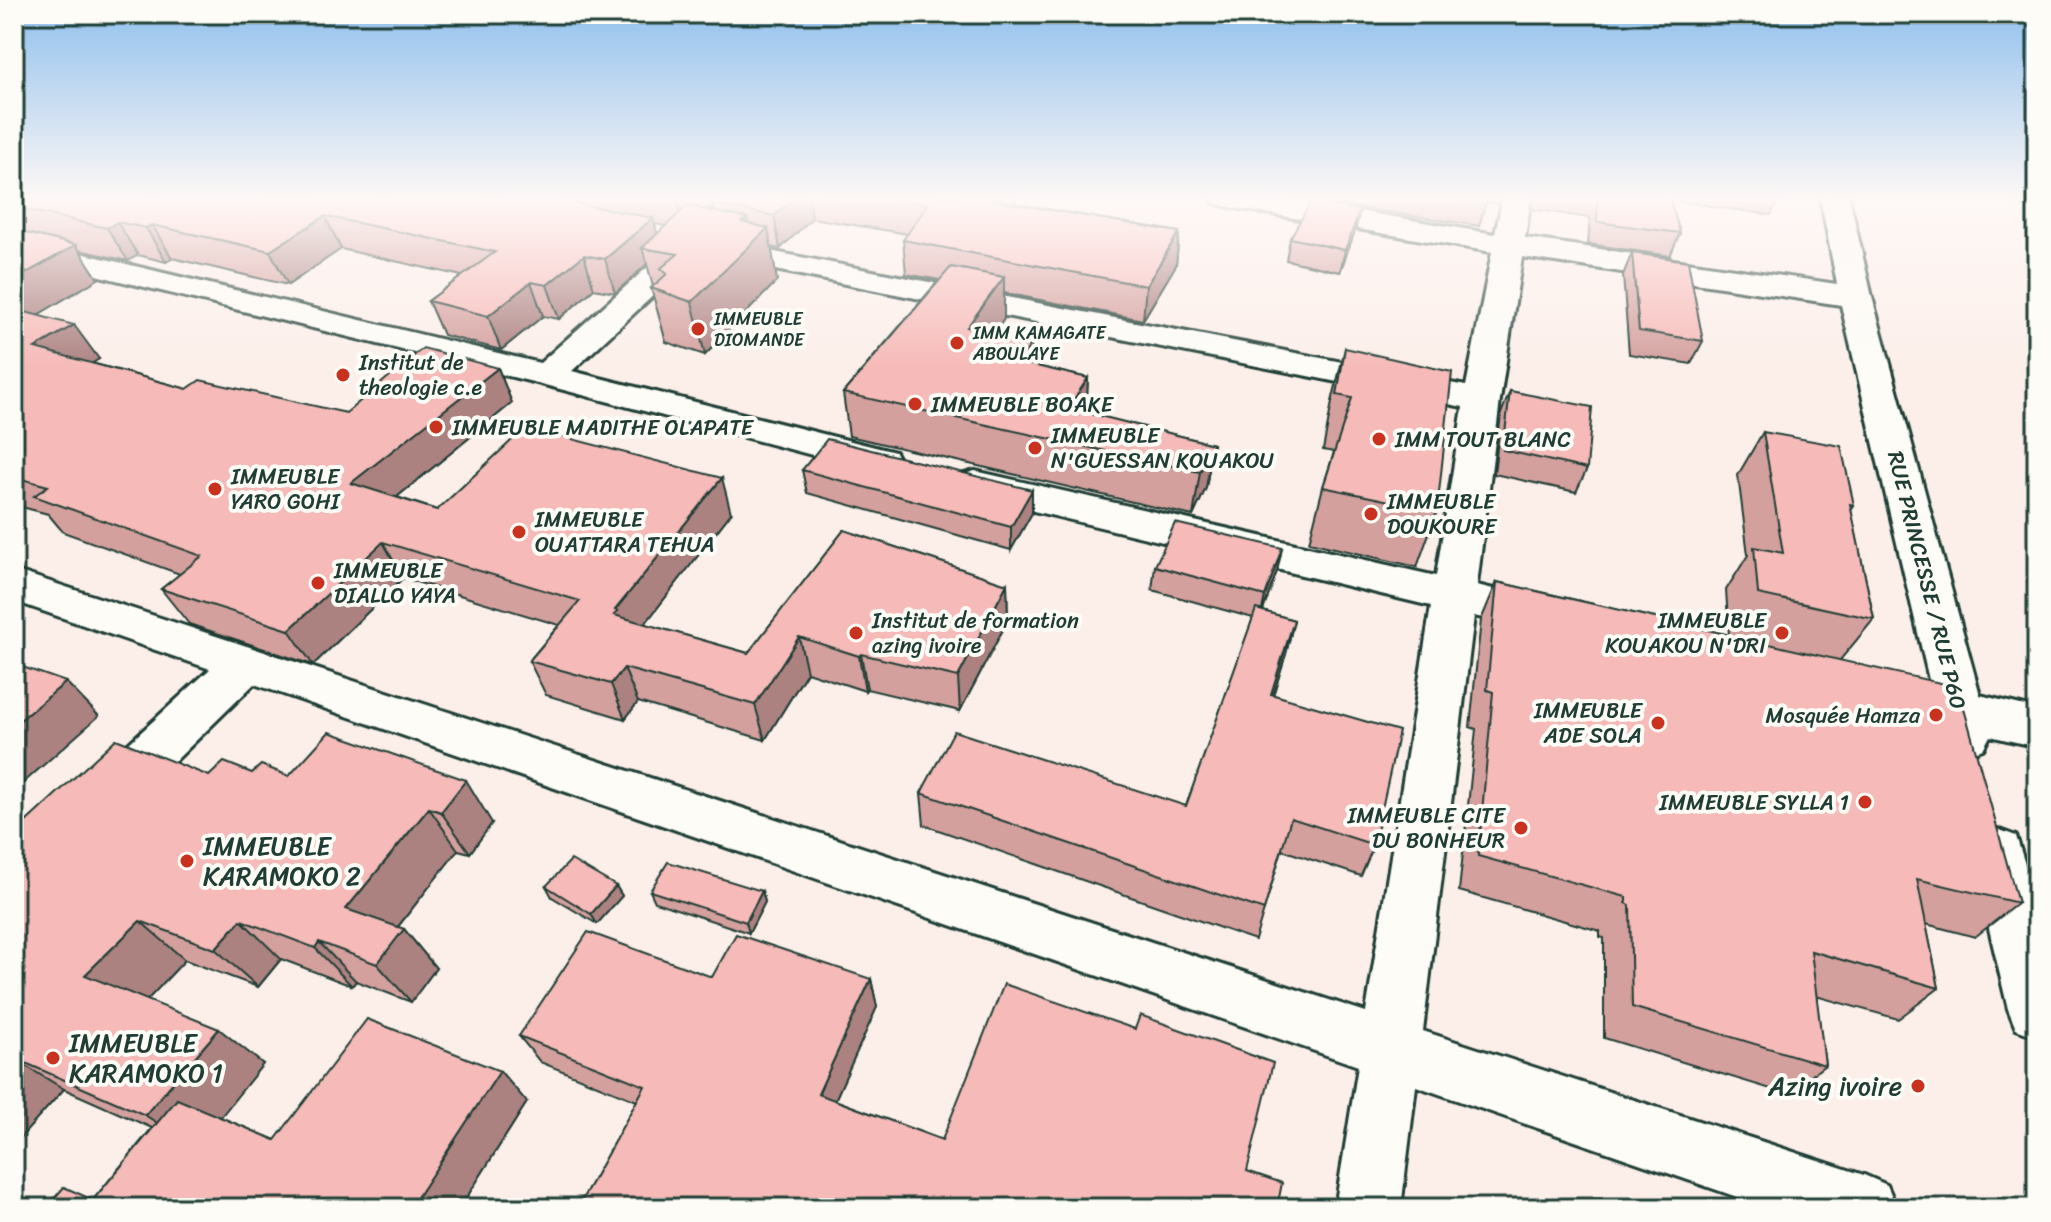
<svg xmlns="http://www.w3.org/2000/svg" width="2051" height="1222" viewBox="0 0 2051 1222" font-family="Sriracha,sans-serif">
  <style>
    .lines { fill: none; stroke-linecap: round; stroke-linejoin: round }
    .minor-casing { stroke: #1f3d34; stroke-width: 6 }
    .minor { fill: #fdfcf7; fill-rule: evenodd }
    .wall { fill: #d4a09e; stroke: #1f3d34; stroke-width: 2; fill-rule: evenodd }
    .shaded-wall { fill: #ac8281; stroke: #1f3d34; stroke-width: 2 }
    .building { fill: #f6bab8; stroke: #1f3d34; stroke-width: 2 }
    .poi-dot { fill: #c8321e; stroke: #fdfcf7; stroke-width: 3 }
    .labels { text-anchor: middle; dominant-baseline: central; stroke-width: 8; stroke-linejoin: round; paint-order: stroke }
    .far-poi-label { font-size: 18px; fill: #1f3d34; stroke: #fdfcf7; text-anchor: start }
    .poi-label { font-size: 22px; fill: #1f3d34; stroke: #fdfcf7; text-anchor: start }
    .street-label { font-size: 22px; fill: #1f3d34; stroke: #fdfcf7 }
    .near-poi-label { font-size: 26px; fill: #1f3d34; stroke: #fdfcf7; text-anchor: start }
  </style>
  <rect width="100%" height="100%" fill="#fcefea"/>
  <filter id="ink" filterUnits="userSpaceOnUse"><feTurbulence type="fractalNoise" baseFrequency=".0125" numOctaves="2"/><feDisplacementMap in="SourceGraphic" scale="16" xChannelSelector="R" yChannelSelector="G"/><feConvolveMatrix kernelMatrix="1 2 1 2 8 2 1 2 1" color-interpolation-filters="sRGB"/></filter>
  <g filter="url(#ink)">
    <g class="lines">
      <defs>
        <g id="minor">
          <path d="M726 197H758L713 240 1466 386 1492 252 1224 206 1214 203 1210 197H1275L1495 234 1503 197H1531L1525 238 1837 284 1820 197H1849L1872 297 1980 695 2037 709V747L1990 736 1983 749 1966 755 1949 749 1939 723 1890 710 1883 697 1890 684 1907 679 1930 684 1841 305 1522 257 1500 400 1477 585 1563 606 1569 617 1563 628 1547 633 1474 616 1423 1031 1864 1175 1887 1185 1897 1208H1769L1416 1086 1401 1208H1335L1358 1066 254 684 127 808 109 814 91 808 84 793 91 778 210 669 14 601V570L1366 1012 1431 606 975 497 961 493 955 484 961 475 975 471 1436 576 1463 407 715 258 704 256 701 251 572 371 895 452 900 461 895 470 881 473 537 383 14 255V237L540 363Z"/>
          <path d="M2012 197H2037V207L2017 203Z"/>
          <path d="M1997 829 2016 836 2037 902V1037L2016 1029 2008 1009 1971 852 1978 836Z"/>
        </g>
      </defs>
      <!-- minor casing -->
      <use href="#minor" class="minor-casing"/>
      <!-- minor -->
      <use href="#minor" class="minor"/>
    </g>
    <!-- wall -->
    <g class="wall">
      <path d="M14 197H1018L1013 203 1179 232 1176 265 1143 320 1004 293V319L994 333 1032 342V365L1088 378 1086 413 1213 444 1206 488 1193 516 849 436 843 393 939 280 906 274 903 240 908 234 812 218 780 249 771 247 777 281 705 355 666 342 651 288 653 287 647 264 615 293 594 289 559 319 543 316 501 350 443 335 428 301 462 276 341 249 288 285 172 258 166 262 138 255 128 261 79 250 98 279 37 315 99 359 92 363 187 389 346 413 498 368 512 403 397 497 437 510 731 513 645 624 748 653 844 530 1007 584 1008 620 960 711 867 689 865 691 807 672 765 740 638 702 625 719 546 695 529 661 559 625 403 578 313 665 189 624 161 589 180 574 63 532 48 514 14 505ZM713 204 715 212 707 210 714 204ZM655 224 666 226 657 234Z"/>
      <path d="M1292 197H1502L1499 204 1486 202 1479 226Z"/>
      <path d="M1533 197H1780L1771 215 1670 200 1680 233 1670 256 1588 244 1590 218 1532 209Z"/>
      <path d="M1360 210 1355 231 1340 272 1286 260 1290 238Z"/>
      <path d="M1632 253 1703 341 1691 364 1629 354 1623 275Z"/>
      <path d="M1345 348 1437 511 1417 567 1309 542 1323 487 1334 452 1323 450 1332 402Z"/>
      <path d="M1510 391 1587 469 1576 492 1494 474 1501 414Z"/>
      <path d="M1763 432 1854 505 1851 510 1874 619 1840 660 2018 903 1975 937 1926 924 1939 988 1898 1019 1816 996 1825 1065 1787 1094 1604 1038V938L1600 937V931L1459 891 1476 729 1470 727 1481 620 1497 582 1729 635 1726 590 1748 555 1738 475Z"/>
      <path d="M802 470 1032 513 1011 550 807 493Z"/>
      <path d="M1282 548 1277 571 1263 611 1294 620 1286 654 1273 695 1374 845 1361 876 1282 850 1255 940 924 825 921 793 1186 806 1253 618 1152 590 1155 566Z"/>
      <path d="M252 773 289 776 492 823 470 853 458 850 398 927 404 929 436 968 411 1002 356 981 352 986 281 959 258 987 185 960 147 1000 263 1064 220 1117 275 1140 527 1102 460 1208H46L93 1200 152 1128 64 1089 14 1145V833L209 776Z"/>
      <path d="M546 886H616L622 896 597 924 552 897Z"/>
      <path d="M650 891H762L765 902 749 933 655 902Z"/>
      <path d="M712 977 871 979 877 1007 835 1100 942 1140 1247 1171 1277 1208H579L578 1207 637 1101 540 1062 519 1036Z"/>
    </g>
    <!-- shaded-wall -->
    <g class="shaded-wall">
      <path d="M676 197H722L684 230Z"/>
      <path d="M795 197H809L812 218 780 249 774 216Z"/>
      <path d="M994 197H1018L993 233 992 200Z"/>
      <path d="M1360 210 1355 231 1340 272 1345 250Z"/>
      <path d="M325 216 341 249 288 285 270 251Z"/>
      <path d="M653 218 662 251 642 248 647 264 615 293 605 259Z"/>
      <path d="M747 218 752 243 768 228 777 281 705 355 692 302 742 222Z"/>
      <path d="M117 222 138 255 128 261 107 228Z"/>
      <path d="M152 225 172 258 166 262 146 228Z"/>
      <path d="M1179 232 1176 265 1143 320 1146 286Z"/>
      <path d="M76 245 98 279 14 329V280Z"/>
      <path d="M584 255 594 289 559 319 547 285Z"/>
      <path d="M1004 277V319L969 370 967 327Z"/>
      <path d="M531 282 543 316 501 350 488 316Z"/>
      <path d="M74 325 99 359 61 383 35 348Z"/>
      <path d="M1032 342 1031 385 1019 362Z"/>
      <path d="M498 368 512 403 371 518 351 483Z"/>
      <path d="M1088 378 1086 422 1068 408Z"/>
      <path d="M1213 444 1206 488 1193 516 1200 472Z"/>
      <path d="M722 478 731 513 630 643 614 615 615 610Z"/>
      <path d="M1032 490V513L1011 550V527Z"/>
      <path d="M383 542 403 578 313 665 289 630Z"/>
      <path d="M1282 548 1277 571 1260 619 1265 596Z"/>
      <path d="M1007 584 1008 620 960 711 958 677Z"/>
      <path d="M1294 620 1286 654 1263 727 1271 694Z"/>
      <path d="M799 637 807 672 765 740 755 705Z"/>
      <path d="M861 654 867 689 865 691 859 656Z"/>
      <path d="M624 668 638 702 625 719 611 684Z"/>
      <path d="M66 682 99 716 14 791V725Z"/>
      <path d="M466 780 492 823 470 853 441 812Z"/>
      <path d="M429 808 458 850 381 948 346 909Z"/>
      <path d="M616 886 622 896 597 924 591 914Z"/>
      <path d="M762 891 765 902 749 933 746 922Z"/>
      <path d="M241 920 281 959 258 987 215 949Z"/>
      <path d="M140 921 185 960 135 1013 85 975Z"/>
      <path d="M404 929 436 968 411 1002 377 964Z"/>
      <path d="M319 942 356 981 352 986 315 948Z"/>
      <path d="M871 979 877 1007 827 1118 818 1094Z"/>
      <path d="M219 1029 263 1064 196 1148 145 1115Z"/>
      <path d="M14 1059 64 1089 14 1145Z"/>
      <path d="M500 1071 527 1102 460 1208H410Z"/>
    </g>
    <!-- building -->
    <g class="building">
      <path d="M14 197H545L653 218 605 259 584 255 547 285 531 282 488 316 428 301 495 252 325 216 270 251 152 225 146 228 117 222 107 228 14 207Z"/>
      <path d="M721 197H795L774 216 713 204Z"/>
      <path d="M880 197H994L992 200 1179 232 1146 286 903 240 928 204Z"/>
      <path d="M1440 197H1487L1486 204Z"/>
      <path d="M1598 197H1669L1680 233 1597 222Z"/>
      <path d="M1311 202 1360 210 1345 250 1290 238Z"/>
      <path d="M687 206 747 218 742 222 768 228 692 302 651 288 667 274 661 268 678 254 642 248Z"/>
      <path d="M14 230 76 245 14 280Z"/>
      <path d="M1632 253 1688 261 1703 341 1639 331Z"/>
      <path d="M951 267 1004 277 967 327 1032 342 1019 362 1088 378 1068 408 1213 444 1200 472 843 393Z"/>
      <path d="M14 309 74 325 35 348 187 389 200 380 346 413 423 348 498 368 351 483 437 510 526 427 722 478 615 610 618 611 614 615 748 653 844 530 1007 584 958 677 861 654 859 656 799 637 755 705 624 668 611 684 529 661 580 601 383 542 289 630 161 589 202 556 34 496 48 486 14 477Z"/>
      <path d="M1345 348 1452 372 1437 511 1323 487 1352 398 1337 395Z"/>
      <path d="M1510 391 1592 407 1587 469 1503 450Z"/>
      <path d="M1763 432 1841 446 1854 505 1850 504 1874 619 1758 594 1754 547 1783 553Z"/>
      <path d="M827 439 1032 490 1011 527 802 470Z"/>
      <path d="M1175 523 1282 548 1265 596 1155 566Z"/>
      <path d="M1497 582 1958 687 2018 903 1917 879 1939 988 1811 951 1825 1065 1632 1007 1630 905 1626 903V897L1478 856 1493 692 1487 690Z"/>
      <path d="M1256 609 1294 620 1271 694 1399 731 1374 845 1291 818 1264 910 921 793 954 731 1186 806Z"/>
      <path d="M14 664 66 682 14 725Z"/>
      <path d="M329 732 466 780 441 812 429 808 346 909 404 929 377 964 319 942 315 948 241 920 215 949 140 921 85 975 219 1029 145 1115 14 1058V833L116 739 209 776 224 762 252 773 261 765 289 776Z"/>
      <path d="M571 860 616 886 591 914 546 886Z"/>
      <path d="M668 862 762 891 746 922 650 891Z"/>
      <path d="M588 932 712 977 736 934 871 979 818 1094 942 1140 1004 984 1135 1029 1140 1015 1273 1063 1247 1171 1282 1183 1277 1208H581L578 1207 645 1086 519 1036Z"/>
      <path d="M367 1019 500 1071 410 1208H46L64 1187 93 1200 177 1099 275 1140Z"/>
    </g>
  </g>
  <!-- sky -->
  <linearGradient id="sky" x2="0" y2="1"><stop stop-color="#90c0ed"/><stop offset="0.54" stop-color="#fef8f6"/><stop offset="1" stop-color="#fef8f6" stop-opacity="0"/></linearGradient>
  <rect width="2051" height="368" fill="url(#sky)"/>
  <!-- markers -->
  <g class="poi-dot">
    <circle cx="698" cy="329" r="8"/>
    <circle cx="957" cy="343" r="8"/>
    <circle cx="343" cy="375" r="8"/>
    <circle cx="915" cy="404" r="8"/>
    <circle cx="436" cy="427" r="8"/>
    <circle cx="1379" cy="439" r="8"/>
    <circle cx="1035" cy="448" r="8"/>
    <circle cx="215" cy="489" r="8"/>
    <circle cx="1371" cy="514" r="8"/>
    <circle cx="519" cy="532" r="8"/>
    <circle cx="318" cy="583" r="8"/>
    <circle cx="856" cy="633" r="8"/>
    <circle cx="1782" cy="633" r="8"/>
    <circle cx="1936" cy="715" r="8"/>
    <circle cx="1658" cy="723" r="8"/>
    <circle cx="1865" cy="802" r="8"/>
    <circle cx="1521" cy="828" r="8"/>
    <circle cx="187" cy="861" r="8"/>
    <circle cx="53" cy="1058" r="8"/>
    <circle cx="1918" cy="1086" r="8"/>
  </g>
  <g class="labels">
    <!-- far-poi labels -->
    <g class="far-poi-label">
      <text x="714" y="319">IMMEUBLE<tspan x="714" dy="21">DIOMANDE</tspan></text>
      <text x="973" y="333">IMM KAMAGATE<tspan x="973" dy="21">ABOULAYE</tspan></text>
    </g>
    <!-- poi labels -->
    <g class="poi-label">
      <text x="359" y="362">Institut de<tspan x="359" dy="25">theologie c.e</tspan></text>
      <text x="931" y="404">IMMEUBLE BOAKE</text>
      <text x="452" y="427">IMMEUBLE MADITHE OLAPATE</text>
      <text x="1051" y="435">IMMEUBLE<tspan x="1051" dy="25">N'GUESSAN KOUAKOU</tspan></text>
      <text x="1395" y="439">IMM TOUT BLANC</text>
      <text x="231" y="476">IMMEUBLE<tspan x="231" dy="25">YARO GOHI</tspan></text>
      <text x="1387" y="501">IMMEUBLE<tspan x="1387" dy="25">DOUKOURE</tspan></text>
      <text x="535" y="519">IMMEUBLE<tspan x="535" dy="25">OUATTARA TEHUA</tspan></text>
      <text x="334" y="570">IMMEUBLE<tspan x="334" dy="25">DIALLO YAYA</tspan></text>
      <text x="872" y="620">Institut de formation<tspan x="872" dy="25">azing ivoire</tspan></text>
      <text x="1766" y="620" text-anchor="end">IMMEUBLE<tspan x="1766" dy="25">KOUAKOU N'DRI</tspan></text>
      <text x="1642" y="710" text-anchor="end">IMMEUBLE<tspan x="1642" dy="25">ADE SOLA</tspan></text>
      <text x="1920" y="715" text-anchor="end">Mosquée Hamza</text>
      <text x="1849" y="802" text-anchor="end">IMMEUBLE SYLLA 1</text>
      <text x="1505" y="815" text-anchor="end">IMMEUBLE CITE<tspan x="1505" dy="25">DU BONHEUR</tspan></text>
    </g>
    <!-- street labels -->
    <g class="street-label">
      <text transform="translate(1927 580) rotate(76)">RUE PRINCESSE / RUE P60</text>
    </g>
    <!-- near-poi labels -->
    <g class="near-poi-label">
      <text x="203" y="846">IMMEUBLE<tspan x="203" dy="30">KARAMOKO 2</tspan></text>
      <text x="69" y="1043">IMMEUBLE<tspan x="69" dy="30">KARAMOKO 1</tspan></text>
      <text x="1902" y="1086" text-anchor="end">Azing ivoire</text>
    </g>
  </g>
  <!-- margin -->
  <rect width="2051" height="1222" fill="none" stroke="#fdfcf7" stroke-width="48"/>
  <rect x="24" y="24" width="2003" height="1174" fill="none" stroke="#1f3d34" stroke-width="3" filter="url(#ink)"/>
</svg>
